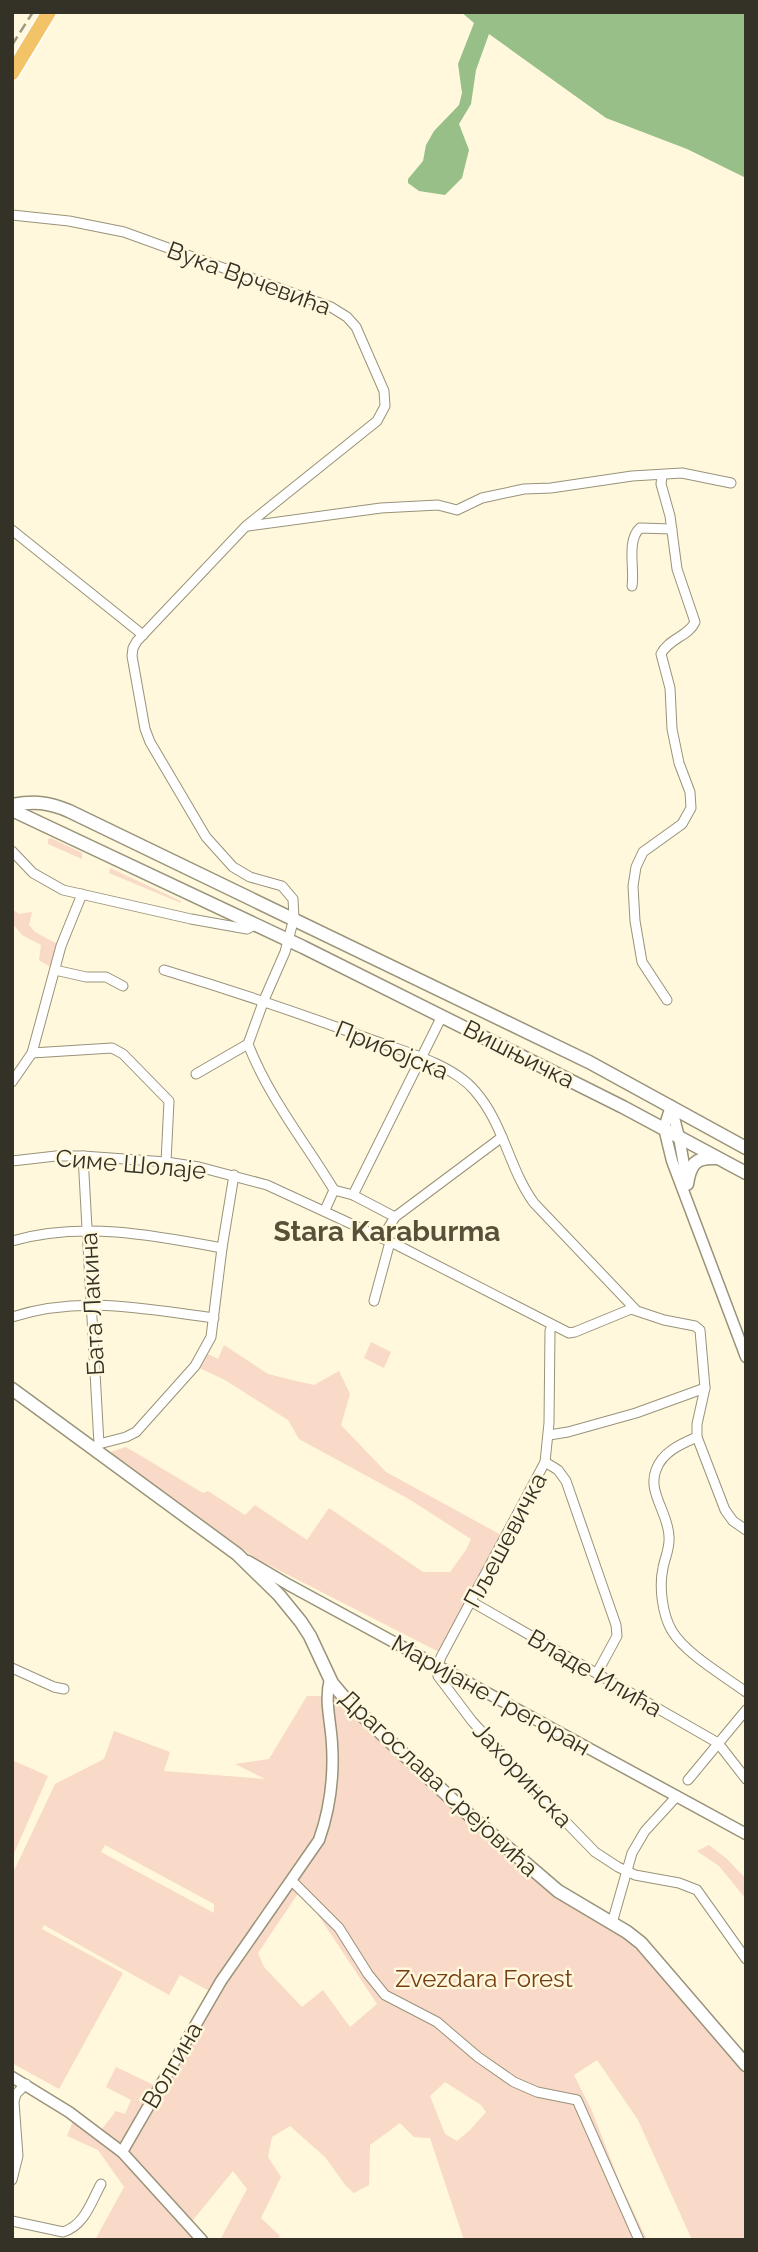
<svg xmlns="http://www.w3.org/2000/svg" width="758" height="2252" viewBox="0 0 758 2252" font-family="Raleway,sans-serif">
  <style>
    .green { fill: #f9d9c7; fill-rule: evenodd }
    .water { fill: #97bf87 }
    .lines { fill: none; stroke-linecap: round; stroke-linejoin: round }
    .minor-casing { stroke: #99937a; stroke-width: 11 }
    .tertiary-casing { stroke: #99937a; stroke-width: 13 }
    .secondary-casing { stroke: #99937a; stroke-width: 15 }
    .primary-casing { stroke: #fff; stroke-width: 17 }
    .minor { stroke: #fff; stroke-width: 9 }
    .tertiary { stroke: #fff; stroke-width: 10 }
    .secondary { stroke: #fff; stroke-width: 12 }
    .primary { stroke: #f2c467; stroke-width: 14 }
    .rail { stroke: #9c9783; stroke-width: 2.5; stroke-dasharray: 10 5; stroke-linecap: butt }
    .labels { text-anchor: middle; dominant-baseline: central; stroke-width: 5; stroke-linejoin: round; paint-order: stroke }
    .street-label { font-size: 24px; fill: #343227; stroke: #fff8dc }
    .park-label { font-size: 24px; fill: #763d13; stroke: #fff8dc }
    .quarter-label { font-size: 28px; font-weight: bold; fill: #57513a; stroke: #fff8dc }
  </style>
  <rect width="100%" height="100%" fill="#fff8dc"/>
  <!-- green -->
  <g class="green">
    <path d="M51 838 82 853V859L48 844V839Z"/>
    <path d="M110 868 181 901V903L109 873Z"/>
    <path d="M12 909 19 914 32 912 29 925 35 932 61 946 55 970 39 960 41 945 22 935 12 923Z"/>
    <path d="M371 1342 391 1352 384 1368 364 1358Z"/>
    <path d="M224 1345 268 1374 296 1381 314 1385 339 1371 350 1394 341 1425 386 1472 503 1536 441 1653 255 1558 110 1452 126 1447 203 1493 208 1491 245 1515 255 1505 307 1540 329 1508 423 1572H450L466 1550 471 1539 409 1499 299 1439 288 1420 225 1380 195 1366 204 1352 218 1359Z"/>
    <path d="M307 1696H340L466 1815 640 1949 746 2070V2240H692L638 2120 597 2060 574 2075 592 2111 620 2183 647 2240H464L430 2138 414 2137 400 2123 370 2145 369 2185 354 2193 346 2186 325 2157 290 2126 272 2137 268 2157 281 2177 261 2218 280 2236 277 2240H220L247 2189 233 2171 189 2225 200 2240H95L124 2187 98 2150 67 2136 75 2116 98 2134 116 2111 125 2114 131 2100 106 2087 116 2067 158 2087 213 1993 180 1975 169 1995 44 1925 42 1929 123 1973 59 2089 12 2063V1875L55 1784 104 1759 114 1731 170 1752 164 1771 265 1779 235 1764 269 1759ZM105 1845 214 1904V1913L101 1852ZM301 1889 377 2004 350 2027 323 1990 302 2007 264 1967 258 1953ZM445 2082 481 2105 486 2112 470 2130 457 2141 445 2134 430 2096Z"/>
    <path d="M12 1760 48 1776 12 1858Z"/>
    <path d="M709 1845 727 1859 746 1879V1899L719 1866 697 1851Z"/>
  </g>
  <!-- water -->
  <path class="water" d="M461 12H746V178L687 149 606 118 489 34 476 70 471 104 459 124 469 150 462 178 445 195 419 191 408 183V179L423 161 426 145 434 131 459 105 462 93 458 64 474 23Z"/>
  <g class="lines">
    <defs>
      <g id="minor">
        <path d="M12 215 69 221 124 232 331 307 347 317 356 327 384 391 385 406 377 421 246 526 137 641 133 648 132 656 145 729 150 742 206 837 233 867 250 877 282 886 293 899 294 918 285 952 264 1000 248 1044C269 1098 305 1142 334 1190L325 1210"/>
        <path d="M662 476 661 484 670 516 677 569 695 622C689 636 668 639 661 654L670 688 672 729 679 763 690 792 691 808 682 824 643 852 636 867 633 886 635 921 642 962 667 1000"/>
        <path d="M248 526 381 508 438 505 457 510 482 498 524 489 551 488 632 476 682 473 731 483"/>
        <path d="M12 530 143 635"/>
        <path d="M632 586C635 569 626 541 640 528L672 529"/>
        <path d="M12 851 33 873 63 890 191 919 247 929 256 924"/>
        <path d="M55 970 86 977H106L123 986"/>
        <path d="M164 970C231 990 296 1012 361 1036 395 1049 451 1062 475 1091 504 1124 509 1169 534 1203L635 1309"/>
        <path d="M32 1053 112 1048 123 1054 169 1101 166 1162"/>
        <path d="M196 1074 248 1044"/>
        <path d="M12 1082 32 1053 61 946 82 894"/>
        <path d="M83 1156 99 1444 97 1447"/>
        <path d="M12 1161 56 1156H83L166 1162 199 1167 267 1185 399 1246 569 1333 575 1332 631 1309 664 1320 695 1326 700 1330 705 1388 697 1424V1437L725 1510 733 1521 746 1530"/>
        <path d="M334 1190 353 1195 395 1217"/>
        <path d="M353 1195 442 1016"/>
        <path d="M382 1238 395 1217 502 1137"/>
        <path d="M12 1241C81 1221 153 1235 222 1248"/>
        <path d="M374 1301 390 1242"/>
        <path d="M12 1317C81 1295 144 1309 214 1318"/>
        <path d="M552 1325 550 1331 549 1423 545 1462 441 1657 437 1668 438 1676 472 1721 529 1784 595 1852 618 1867 635 1875 679 1883 697 1890 746 1959"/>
        <path d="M549 1435 568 1432 636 1413 705 1388"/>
        <path d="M697 1437C681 1444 662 1452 656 1470 647 1492 669 1514 669 1537 670 1548 665 1557 663 1568 659 1586 662 1614 672 1631 686 1654 723 1675 746 1692"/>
        <path d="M99 1444 126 1437 136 1432 195 1366 211 1337 222 1248 234 1175"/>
        <path d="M545 1462 558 1470 566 1481 616 1625 617 1636 597 1673"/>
        <path d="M472 1602 718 1743 746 1779"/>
        <path d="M12 1668 54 1687 64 1689"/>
        <path d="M688 1780 746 1710"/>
        <path d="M292 1881 339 1928 368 1974 385 1995 437 2022 478 2057 514 2082 537 2092 577 2100 639 2240"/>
        <path d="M612 1923 632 1853 645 1831 677 1796"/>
        <path d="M12 2180 18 2156 14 2102 16 2094 26 2084"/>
        <path d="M12 2221 63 2232C85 2225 91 2202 101 2184"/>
      </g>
      <g id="tertiary">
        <path d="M671 1106 664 1128 672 1161 746 1357"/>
        <path d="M671 1106 679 1137 687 1182"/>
        <path d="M248 1561 289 1585 746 1834"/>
        <path d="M12 2077 69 2112 122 2152 202 2240"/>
        <path d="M122 2152 221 1981 319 1840C330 1809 334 1776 332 1744 331 1722 324 1700 330 1679"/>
      </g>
      <g id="secondary">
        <path d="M12 805C34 801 48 802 69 811L589 1062 746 1148"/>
        <path d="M12 810 303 947 623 1107 746 1173"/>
        <path d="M687 1184C690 1165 695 1157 715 1158"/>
        <path d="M12 1389 237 1554 279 1595 301 1622 310 1636 332 1683 348 1702 460 1807 558 1891 627 1932 641 1943 746 2065"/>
      </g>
      <path id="primary" d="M12 73 49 12"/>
    </defs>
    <!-- minor casing -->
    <use href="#minor" class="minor-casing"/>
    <!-- tertiary casing -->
    <use href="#tertiary" class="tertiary-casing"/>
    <!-- secondary casing -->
    <use href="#secondary" class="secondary-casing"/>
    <!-- primary casing -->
    <use href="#primary" class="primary-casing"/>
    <!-- minor -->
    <use href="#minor" class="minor"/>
    <!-- tertiary -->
    <use href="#tertiary" class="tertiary"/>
    <!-- secondary -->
    <use href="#secondary" class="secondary"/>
    <!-- primary -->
    <use href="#primary" class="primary"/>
    <!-- rail -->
    <path class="rail" d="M12 45 33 12"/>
  </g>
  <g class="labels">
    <!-- street labels -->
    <g class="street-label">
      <text transform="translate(249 278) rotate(20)">Вука Врчевића</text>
      <text transform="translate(392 1050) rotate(22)">Прибојска</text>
      <text transform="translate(519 1054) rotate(27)">Вишњичка</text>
      <text transform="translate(131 1164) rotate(5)">Симе Шолаје</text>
      <text transform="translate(92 1304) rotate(-93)">Бата Лакина</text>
      <text transform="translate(505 1540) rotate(-62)">Пљешевичка</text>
      <text transform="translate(595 1673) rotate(30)">Владе Илића</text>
      <text transform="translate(491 1695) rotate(29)">Маријане Грегоран</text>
      <text transform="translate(523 1775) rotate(47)">Јахоринска</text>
      <text transform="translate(439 1783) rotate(43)">Драгослава Срејовића</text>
      <text transform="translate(172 2065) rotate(-60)">Волгина</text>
    </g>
    <!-- park labels -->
    <g class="park-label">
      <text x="484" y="1978">Zvezdara Forest</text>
    </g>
    <!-- quarter labels -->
    <g class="quarter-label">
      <text x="387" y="1231">Stara Karaburma</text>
    </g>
  </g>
  <!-- border -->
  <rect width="758" height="2252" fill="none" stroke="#343227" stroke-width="28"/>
</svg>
